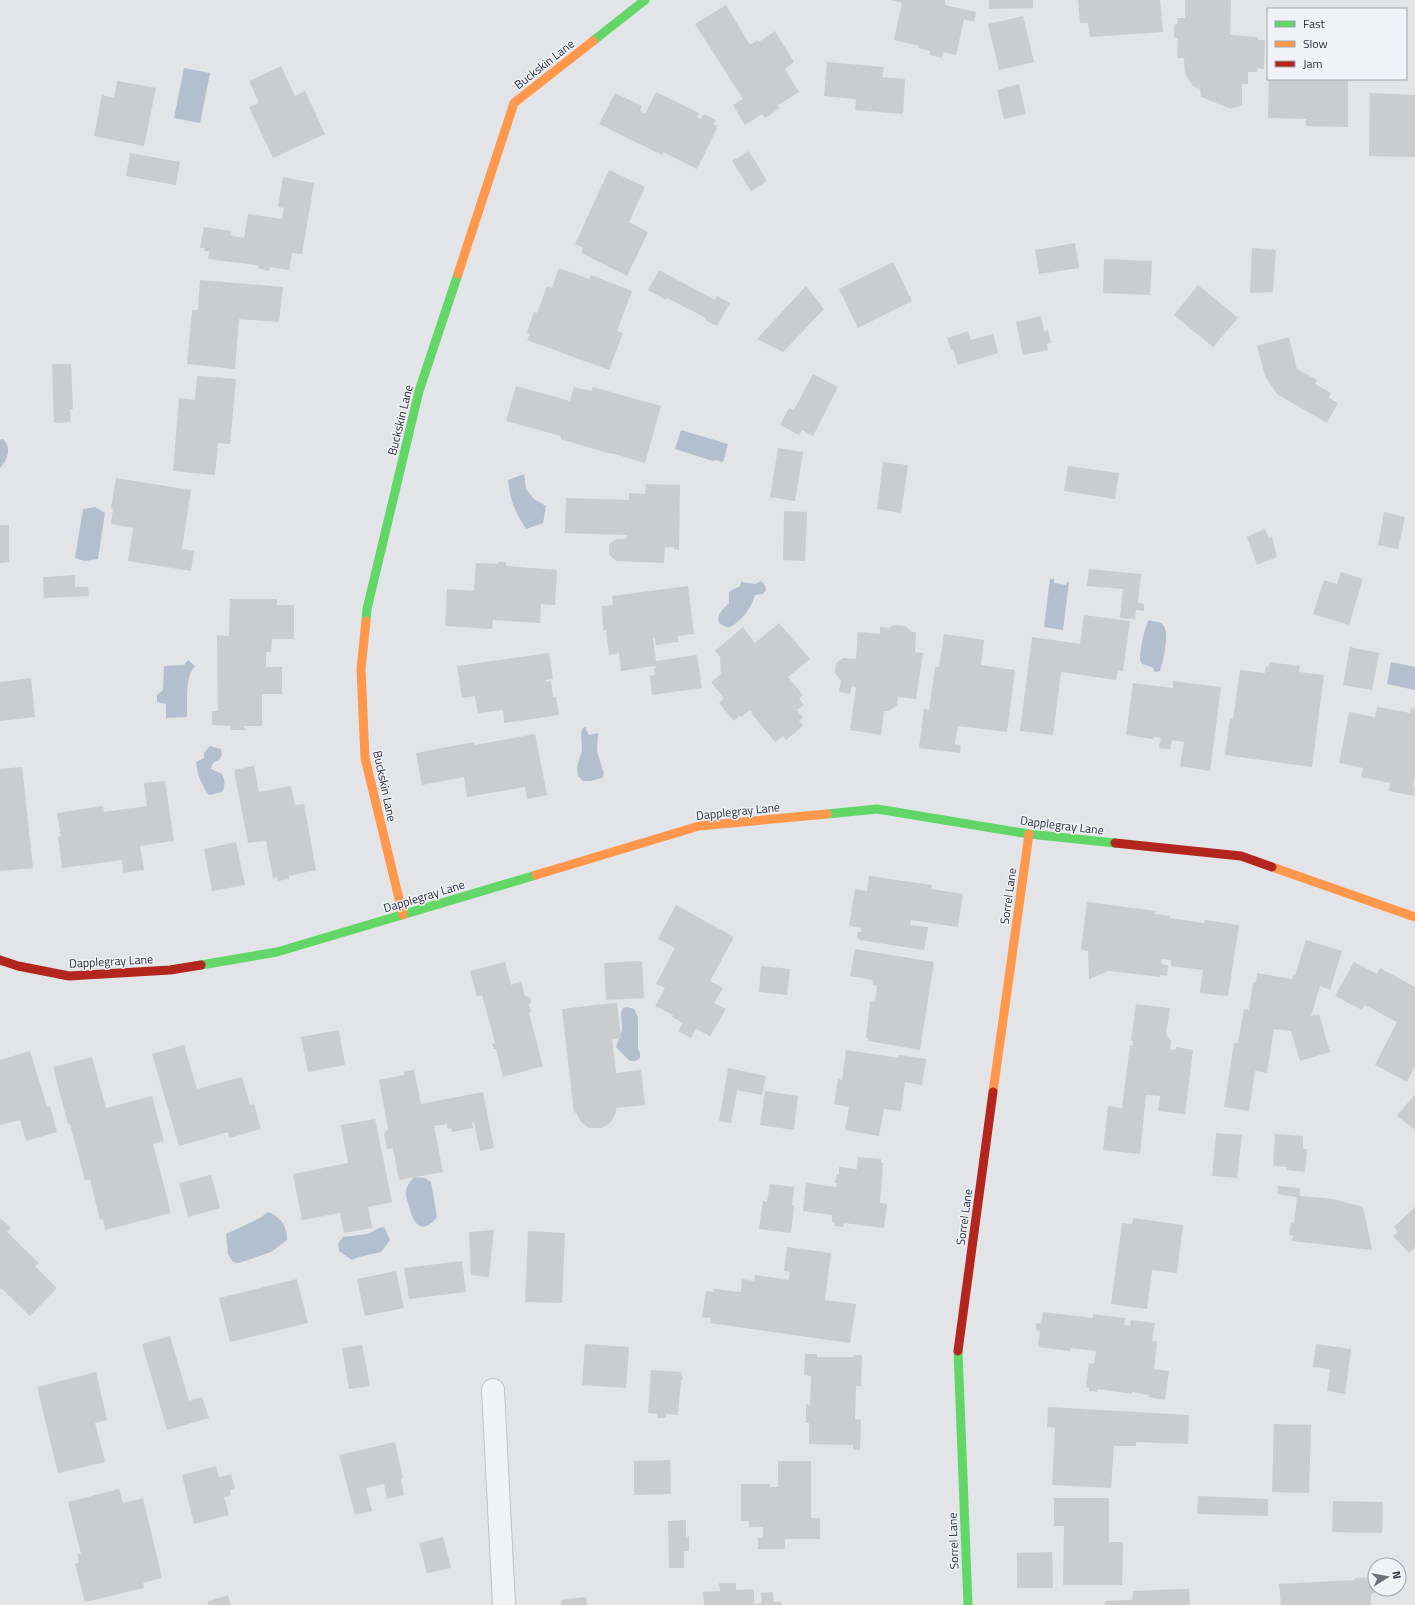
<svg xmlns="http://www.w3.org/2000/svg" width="1415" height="1605" viewBox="0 0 1415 1605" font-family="'Titillium Web',sans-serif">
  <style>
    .water { fill: #b3bfcf }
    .building { fill: #cacccf }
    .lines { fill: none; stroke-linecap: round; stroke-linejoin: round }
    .street-casing { stroke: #c1c2c5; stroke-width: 24 }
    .street { stroke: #f1f2f4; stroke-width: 22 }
    .fast { stroke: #63d668; stroke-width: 9 }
    .slow { stroke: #ff974d; stroke-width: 9 }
    .jam { stroke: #b3261e; stroke-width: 9 }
    .labels { text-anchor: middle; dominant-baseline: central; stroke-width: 3; stroke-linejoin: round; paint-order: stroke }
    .street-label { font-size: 12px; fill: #2b313e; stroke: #f0f2f6 }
  </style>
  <rect width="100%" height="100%" fill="#e2e4e7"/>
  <!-- water -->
  <g class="water">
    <path d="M184 68 210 73 200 123 174 118Z"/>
    <path d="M681 430 728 444 723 462 716 460 713 461 675 449Z"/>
    <path d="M3 439C12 448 8 459 0 468V440Z"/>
    <path d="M524 474 526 489 534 499 546 506 543 523 526 529C515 511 510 501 508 480Z"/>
    <path d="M95 507 105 513 98 559 85 561 75 558 83 509Z"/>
    <path d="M1050 579H1054V583L1066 585 1067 582H1069L1063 630 1044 627Z"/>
    <path d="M761 581 765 585 766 590 763 594 755 595C751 609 741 622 728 628L719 623C716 614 724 609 729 603V593L732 590 740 586 741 582 755 584Z"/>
    <path d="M1149 620C1153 622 1158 621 1162 624 1171 630 1163 662 1160 671L1155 672 1152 667 1142 664 1140 660C1140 651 1144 628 1149 620Z"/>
    <path d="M188 660 195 666C184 678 188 702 187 717L166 718V704L157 702V695L163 690 164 666 184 665Z"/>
    <path d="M1391 662 1415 667V690L1387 684Z"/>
    <path d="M586 727V730L589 735 598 733 597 751 604 774 602 778 590 781H583L578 776 577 767 582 750 581 733 583 728Z"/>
    <path d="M210 746 221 749 222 755 219 760C214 762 212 763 211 769L222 774C225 780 225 784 223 791L219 793 209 795C202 786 197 774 196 762L204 758V753Z"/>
    <path d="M627 1007 634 1009 638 1017V1049L640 1053V1058L636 1061H630L616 1047 622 1030 621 1013 623 1008Z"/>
    <path d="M414 1177 425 1178 431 1182 437 1217C422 1236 413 1224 409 1206 408 1202 405 1195 406 1191 407 1185 411 1181 414 1177Z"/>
    <path d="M268 1212C280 1216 288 1227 287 1240L271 1252 239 1263 233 1262 228 1254 226 1234 260 1218Z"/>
    <path d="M384 1227 390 1240 381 1252 359 1257 352 1260 339 1251 338 1244 343 1237 368 1234 379 1228Z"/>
  </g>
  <!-- building -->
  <g class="building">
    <path d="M891 0H945V5L976 12 974 22 964 19 956 55 943 52 942 58 930 55V51L918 48 919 46 894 40 902 3Z"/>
    <path d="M989 0H1033V8L989 9Z"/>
    <path d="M1078 0H1160L1163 32 1090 37 1088 23H1080Z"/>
    <path d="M1185 0H1231L1230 35 1258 37V40H1265L1264 69 1258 68 1257 72H1248V84H1242V105L1231 109 1201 97 1200 89 1193 86 1185 74 1184 58H1177L1178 39 1174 36V25L1178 23 1177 18H1185Z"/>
    <path d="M726 5 750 45 757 40 759 42 775 31 794 62 785 69 799 92 778 105 780 108 765 118 762 114 745 125 733 105 743 99 695 24Z"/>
    <path d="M1023 16 1034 62 999 70 988 24Z"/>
    <path d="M827 62 884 67 882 77 905 79 903 114 855 110 856 99 824 96Z"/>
    <path d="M281 66 295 96 305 91 325 134 273 158 249 107 259 103 249 81Z"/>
    <path d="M1269 79H1348V127L1306 126V119L1268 118Z"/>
    <path d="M117 81 156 88 144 146 94 136 102 95 114 98Z"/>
    <path d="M1019 84 1026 114 1004 119 997 90Z"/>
    <path d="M656 92 699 113 697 117 701 119 704 114 716 120 713 124 718 126 697 169 663 152 662 155 599 124 615 93 642 106 640 111 645 114Z"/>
    <path d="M1370 93 1415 95V157L1369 156Z"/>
    <path d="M749 151 767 181 751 191 732 161Z"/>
    <path d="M130 153 180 162 176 185 126 176Z"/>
    <path d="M609 170 645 187 629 222 648 232 627 276 581 253 583 248 575 244Z"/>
    <path d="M283 177 314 183 302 254 292 253 289 270 270 267 269 271 258 268 259 267 256 265 208 259 209 251H204L205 248H200L204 227 231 231 230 235 244 238 248 214 282 219 284 208 278 207Z"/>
    <path d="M1075 243 1079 268 1039 274 1035 250Z"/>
    <path d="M1252 248 1276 250 1273 292 1250 293Z"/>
    <path d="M1104 259 1152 261 1150 295 1103 293Z"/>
    <path d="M893 262 912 301 858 328 839 289Z"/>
    <path d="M559 268 589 279 591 275 632 291 617 331 623 333 609 370 527 340 530 334 527 332 534 312 537 313 547 286 552 288Z"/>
    <path d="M659 270 715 300 717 296 730 303 717 326 705 320 706 318 667 298 666 300 648 290Z"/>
    <path d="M200 280 283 287 279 322 239 319 235 369 187 364 192 310H198Z"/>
    <path d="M1198 285 1238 318 1213 347 1174 315Z"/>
    <path d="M806 286 824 309 783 352 757 339Z"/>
    <path d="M1041 316 1044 331 1048 330 1051 343 1047 344 1048 350 1023 355 1016 322Z"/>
    <path d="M968 331 971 340 993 334 998 353 958 365 953 350H951L947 338Z"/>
    <path d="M1289 337 1297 369 1317 380 1315 384 1331 393 1329 398 1338 403 1327 423 1277 394 1265 376 1257 346Z"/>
    <path d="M52 364H71L73 409H70L71 422 54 423Z"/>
    <path d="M813 374 838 387 813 436 802 430 799 435 780 425 789 408 794 410Z"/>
    <path d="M197 376 236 379 230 444 218 443 215 475 173 471 179 398 195 400Z"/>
    <path d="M516 386 570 401 574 387 591 391 593 387 661 406 645 463 611 453V454L561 439V436L506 421Z"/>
    <path d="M778 448 803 452 795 501 770 497Z"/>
    <path d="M883 462 908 465 901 513 877 509Z"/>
    <path d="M1068 466 1119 473 1115 499 1064 491Z"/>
    <path d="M116 478 191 490 182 549 194 551 191 571 128 561 133 528 111 524 113 509 111 508Z"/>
    <path d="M646 484 680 485 679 550 674 549V547H665L664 563 616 561 609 554V544L617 539H626L627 535 565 533 566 498 629 500V493L645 494Z"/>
    <path d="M784 511 807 512 805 561 783 560Z"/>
    <path d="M1384 512 1405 517 1398 549 1378 545Z"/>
    <path d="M0 525H9V562L0 563Z"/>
    <path d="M1265 529 1269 538 1272 537 1277 557 1257 565 1247 537Z"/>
    <path d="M498 562H506V566L557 570 555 605 541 604 540 623 493 620 492 629 445 626 447 589 474 591 476 563 498 564Z"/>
    <path d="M1089 569 1141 574 1138 603 1144 604V611L1136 610 1135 619 1120 618 1123 589 1087 586Z"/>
    <path d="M1341 572 1363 579 1349 625 1313 614 1324 580 1337 584Z"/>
    <path d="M75 575V587H88L89 596 44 598 43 577Z"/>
    <path d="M688 586 694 634 678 636V642L656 645 655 638H653L656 661 697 655 702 688 652 695 650 676 655 675 654 668H656L655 666 621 671 619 653 609 655 606 630H603L602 606 613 605 612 596Z"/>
    <path d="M230 599H277V605H294V639H272L271 652H266V667H282V694H262V726H244L245 730H231V726L212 725V711H218L217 635 229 636Z"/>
    <path d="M1084 615 1130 621 1123 671 1118 670 1116 680 1061 672 1053 735 1020 731 1032 637 1080 644Z"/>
    <path d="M779 623 810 659 788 677 803 695 799 699 804 705 797 710 803 718 799 721 803 726 786 740 783 736 775 742 751 713 753 712 750 710 741 717 740 715 734 721 719 703 724 698 711 682 721 674 720 657 715 651 743 627 755 643Z"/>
    <path d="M894 625 905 626 912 632H916L915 652 923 653 916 699 898 697 897 705 889 711H884L881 735 850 730 856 687 852 686 850 694 839 692 841 681 835 673 836 663 843 658 856 659 858 632 880 634V627L889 628Z"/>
    <path d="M944 634 984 640 981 665 1015 670 1007 732 958 726 955 744 961 745 960 753 919 748 924 709 929 710 935 667H939Z"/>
    <path d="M1350 647 1379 653 1372 690 1343 685Z"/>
    <path d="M549 653 553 679 546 680V682L551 681 553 697H556L559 715 504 723 503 710 478 713 475 696 462 698 457 666Z"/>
    <path d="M1269 662 1300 666 1299 672 1324 675 1312 767 1225 755 1230 718 1233 719 1240 670 1265 673 1266 666 1269 667Z"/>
    <path d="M31 678 35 717 0 721V682Z"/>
    <path d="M1173 681 1221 687 1210 771 1180 766 1184 742 1172 740 1170 749 1159 748 1161 738 1154 737 1153 739 1126 735 1133 683 1173 688Z"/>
    <path d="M1377 707 1410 713 1411 708 1415 709V776L1413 786 1415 787 1414 796 1389 791 1390 783 1361 777 1363 768 1339 763 1349 712 1375 717Z"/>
    <path d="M535 734 547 795 527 799 525 787 467 797 464 777 422 785 416 753 474 742 475 745Z"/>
    <path d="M254 766 259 792 291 786 295 805 304 804 316 870 289 876V879L278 881 277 877 273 878 266 841 248 843 234 770Z"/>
    <path d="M22 767 33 868 0 871V769Z"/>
    <path d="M165 781 174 841 140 846 144 870 123 873 122 860 62 868 58 837 61 836 57 813 103 806 104 812 147 806 144 783Z"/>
    <path d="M236 842 245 885 212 891 204 849Z"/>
    <path d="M869 876 932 885 931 889 963 894 958 927 911 920 910 925 928 927 924 950 859 940V938H857L858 932H861V928L849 926 855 889 867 891Z"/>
    <path d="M1087 902 1156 911 1155 914 1170 916V918L1204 923 1205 920 1239 925 1228 996 1200 993 1203 970 1171 966V960L1162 959 1161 964 1168 965 1167 976 1160 975V977L1109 971 1089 979 1088 951 1081 950Z"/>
    <path d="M676 905 734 937 710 981 723 988 714 1003 726 1009 710 1036 696 1029 691 1038 678 1031 683 1023 672 1017 673 1015 655 1006 665 988 656 984 675 948 658 939Z"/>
    <path d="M1306 940 1342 951 1330 990 1320 986 1311 1016 1319 1014 1330 1052 1300 1061 1291 1031 1274 1029 1267 1073 1255 1071 1249 1111 1224 1107 1234 1043H1238L1244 1009 1249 1010 1253 982H1256L1257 973 1292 979 1293 974 1295 975Z"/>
    <path d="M855 949 934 962 920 1050 868 1041V1039L866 1038 870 1001 875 1002 877 986 872 985 873 980 850 976Z"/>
    <path d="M642 961 644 998 606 1000 604 963Z"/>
    <path d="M505 962 511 985 521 981 525 996 530 997 531 1002 529 1005 531 1012 529 1013 543 1066 503 1077 496 1049H494L492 1044 495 1043 482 995 477 997 470 971Z"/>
    <path d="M1354 962 1377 974 1380 968 1415 987V1066L1407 1082 1375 1065 1397 1022 1365 1005 1362 1010 1335 996Z"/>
    <path d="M761 966 790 969 787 995 759 992Z"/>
    <path d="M617 1003 621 1038 612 1039 616 1073 641 1070 645 1105 616 1108V1112L611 1122 602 1128H589L581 1122 576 1112 574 1113 562 1009 595 1005Z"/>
    <path d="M1136 1004 1170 1008 1166 1034 1171 1041 1170 1049 1176 1050V1047L1193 1050 1185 1114 1158 1111 1160 1096 1146 1095 1140 1154 1103 1150 1108 1106 1122 1108 1130 1045 1133 1046V1041H1131Z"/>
    <path d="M339 1030 345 1065 308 1072 301 1037Z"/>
    <path d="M184 1045 197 1089 242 1077 250 1105 254 1104 261 1129 229 1138 228 1132 179 1146 152 1054Z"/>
    <path d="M846 1050 899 1058V1055L926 1059 922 1085 905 1082 901 1111 884 1109 879 1136 845 1130 849 1107 834 1104 838 1079 842 1080Z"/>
    <path d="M30 1051 47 1107 50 1106 57 1132 26 1141 20 1120 0 1125V1060Z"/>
    <path d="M92 1057 106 1108 152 1096 164 1141 153 1144 171 1213 105 1230 103 1219 100 1220 90 1179 85 1181 70 1124H68L53 1067Z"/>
    <path d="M728 1068 766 1076 762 1095 737 1090 731 1123 719 1121Z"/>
    <path d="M414 1070 421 1104 483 1092 494 1148 480 1151 474 1123H472L473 1128 452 1132 451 1128 448 1129 447 1124 434 1126 443 1172 399 1180 393 1148 387 1149 384 1134 388 1129 379 1080 404 1075V1072Z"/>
    <path d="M765 1091 798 1096 794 1130 760 1125Z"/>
    <path d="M1415 1094V1130L1397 1116Z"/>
    <path d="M375 1119 392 1202 368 1207 372 1228 344 1233 340 1213 302 1220 293 1174 348 1163 341 1125Z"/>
    <path d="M1216 1133 1242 1135 1237 1178 1212 1176Z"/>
    <path d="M1275 1134 1303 1136V1149H1307L1305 1172 1287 1170V1167L1273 1166Z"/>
    <path d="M858 1157 881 1159V1163H883L880 1203 887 1204 884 1228 844 1223 843 1227 835 1226V1222H832V1215L803 1211 806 1183 836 1187 837 1183H835L837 1174 839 1175V1167L857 1169Z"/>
    <path d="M211 1175 220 1208 188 1217 179 1183Z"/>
    <path d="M770 1184 794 1187 792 1205H794L791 1233 759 1229 763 1201 767 1202Z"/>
    <path d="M1278 1186 1300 1188V1196L1333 1199 1363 1207 1372 1250 1292 1241 1293 1236 1289 1235 1291 1222 1294 1223 1297 1197 1277 1194Z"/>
    <path d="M1415 1207V1247L1409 1253 1393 1236 1398 1232 1394 1227Z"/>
    <path d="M0 1218 11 1228 7 1232 39 1263 35 1266 57 1288 30 1316 1 1288 0 1289Z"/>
    <path d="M1133 1218 1183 1225 1177 1273 1152 1270 1147 1309 1111 1304 1122 1223 1132 1224Z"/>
    <path d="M494 1230 489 1277 471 1275 469 1232Z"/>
    <path d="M528 1231 565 1233 562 1303 525 1302Z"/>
    <path d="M787 1247 831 1253 825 1300 856 1304 850 1343 710 1323 711 1318 702 1317 706 1291 714 1292V1289L741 1292 742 1279 754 1281 755 1275 789 1280 790 1272 784 1271Z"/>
    <path d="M462 1261 466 1292 409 1299 404 1268Z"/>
    <path d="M396 1271 404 1308 365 1316 357 1279Z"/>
    <path d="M297 1279 308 1323 230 1342 219 1298Z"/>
    <path d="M1043 1312 1093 1318V1314L1125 1318 1124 1325 1130 1326 1131 1320 1155 1323 1152 1341 1157 1342 1154 1369 1169 1371 1165 1400 1148 1397 1149 1395 1132 1392V1394L1098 1389 1097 1392 1089 1391V1388L1086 1387 1089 1363 1094 1364 1096 1351 1071 1348 1070 1351 1038 1347 1040 1331 1036 1330V1323L1041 1324Z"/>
    <path d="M170 1336 189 1401 202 1397 209 1418 167 1430 142 1344Z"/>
    <path d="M585 1344 629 1347 626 1388 582 1385Z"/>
    <path d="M1316 1344 1351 1349 1345 1394 1327 1391 1330 1369 1313 1367Z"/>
    <path d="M362 1345 370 1386 349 1389 342 1348Z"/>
    <path d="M805 1354H817V1357H853V1355H862L861 1386H856L855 1419 861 1420 860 1450H853V1445L809 1444V1423H806V1404L810 1405 811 1376 804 1375Z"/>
    <path d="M651 1370 681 1372 683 1380H681L678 1415 666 1414V1418H657V1414L648 1413Z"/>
    <path d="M96 1372 107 1420 95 1423 105 1462 58 1473 37 1387Z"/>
    <path d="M1048 1407 1189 1415 1188 1444 1136 1442V1446H1114L1111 1488 1052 1485 1055 1428 1047 1427Z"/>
    <path d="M1274 1424 1311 1425 1309 1493 1272 1492Z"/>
    <path d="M395 1442 403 1478 401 1479 404 1495 387 1499 384 1484 366 1488 372 1511 355 1515 339 1455Z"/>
    <path d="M670 1460 671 1494 634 1495V1461Z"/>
    <path d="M778 1461H811V1518H820V1539H785V1549H758V1538H763V1527H749V1521H741V1484H770V1487H778Z"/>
    <path d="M216 1466 219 1477 231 1474 235 1489 230 1490 231 1495 224 1497 229 1515 194 1524 182 1475Z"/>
    <path d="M119 1489 123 1503 143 1498 162 1578 143 1583 144 1588 85 1602 75 1564 79 1562 77 1554H81L68 1502Z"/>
    <path d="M1198 1496 1268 1499V1516L1197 1514Z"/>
    <path d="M1054 1498H1109V1542H1123L1122 1585H1063L1064 1526H1054Z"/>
    <path d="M1333 1501 1383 1502 1382 1533 1332 1532Z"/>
    <path d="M686 1520V1537L689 1536V1551H684V1568H669L668 1521Z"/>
    <path d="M443 1537 451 1568 427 1573 419 1543Z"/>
    <path d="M1052 1552 1053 1588H1017V1553Z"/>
    <path d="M1375 1577 1374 1594H1371V1605H1281L1279 1584 1355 1580V1578Z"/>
    <path d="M719 1583H736V1590L754 1589V1604L762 1603 761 1593 773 1592 774 1602H781L782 1605H704L703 1592 720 1591Z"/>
    <path d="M1180 1589H1189L1190 1605H1105V1601L1132 1600 1133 1591Z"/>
    <path d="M228 1595 231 1605H209L207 1602Z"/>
    <path d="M586 1597 587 1605H561V1600Z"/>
  </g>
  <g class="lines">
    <defs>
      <path id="street" d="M493 1390 504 1605"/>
    </defs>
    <!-- street casing -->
    <use href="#street" class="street-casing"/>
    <!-- street -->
    <use href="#street" class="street"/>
    <!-- fast -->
    <g class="fast">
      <path d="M593 41 645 0"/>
      <path d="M366 621 367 609 419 391 458 274"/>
      <path d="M827 814 877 809 1029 834 1115 843"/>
      <path d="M201 965 277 952 536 875"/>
      <path d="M958 1351 968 1605"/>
    </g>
    <!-- slow -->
    <g class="slow">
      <path d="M458 274 514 103 593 41"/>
      <path d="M366 621 361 669 365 758 403 915"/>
      <path d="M1272 867 1415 917"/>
      <path d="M536 875 699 826 827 814"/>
      <path d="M993 1092 1029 834"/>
    </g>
    <!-- jam -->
    <g class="jam">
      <path d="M1115 843 1241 856 1272 867"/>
      <path d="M0 960 18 966 69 976 170 970 201 965"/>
      <path d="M958 1351 993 1092"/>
    </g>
  </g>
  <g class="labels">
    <!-- street labels -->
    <g class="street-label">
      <text transform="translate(544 64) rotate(-38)">Buckskin Lane</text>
      <text transform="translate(400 420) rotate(-76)">Buckskin Lane</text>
      <text transform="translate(385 786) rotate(78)">Buckskin Lane</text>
      <text transform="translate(738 811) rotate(-6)">Dapplegray Lane</text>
      <text transform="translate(1062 825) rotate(7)">Dapplegray Lane</text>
      <text transform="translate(424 896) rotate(-17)">Dapplegray Lane</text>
      <text transform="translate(1008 896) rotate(-82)">Sorrel Lane</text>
      <text transform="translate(111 961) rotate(-3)">Dapplegray Lane</text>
      <text transform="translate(964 1217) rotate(-82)">Sorrel Lane</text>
      <text transform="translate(953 1541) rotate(-92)">Sorrel Lane</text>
    </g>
  </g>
  <!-- legend -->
  <rect x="1267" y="8" width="140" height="72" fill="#f0f2f6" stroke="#a1a5ac"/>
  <rect x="1275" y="21" width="20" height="6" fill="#63d668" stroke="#a1a5ac"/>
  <text x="1303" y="28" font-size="12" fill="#2b313e">Fast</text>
  <rect x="1275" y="41" width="20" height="6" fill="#ff974d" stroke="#a1a5ac"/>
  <text x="1303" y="48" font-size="12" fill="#2b313e">Slow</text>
  <rect x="1275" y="61" width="20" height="6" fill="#b3261e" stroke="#a1a5ac"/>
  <text x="1303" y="68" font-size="12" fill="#2b313e">Jam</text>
  <!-- north arrow -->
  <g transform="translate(1387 1577) rotate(79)"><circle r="19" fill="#f0f2f6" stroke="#a1a5ac"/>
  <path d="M0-3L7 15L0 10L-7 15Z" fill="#6b7079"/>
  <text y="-6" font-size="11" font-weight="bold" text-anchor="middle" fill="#2b313e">N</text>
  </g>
</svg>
